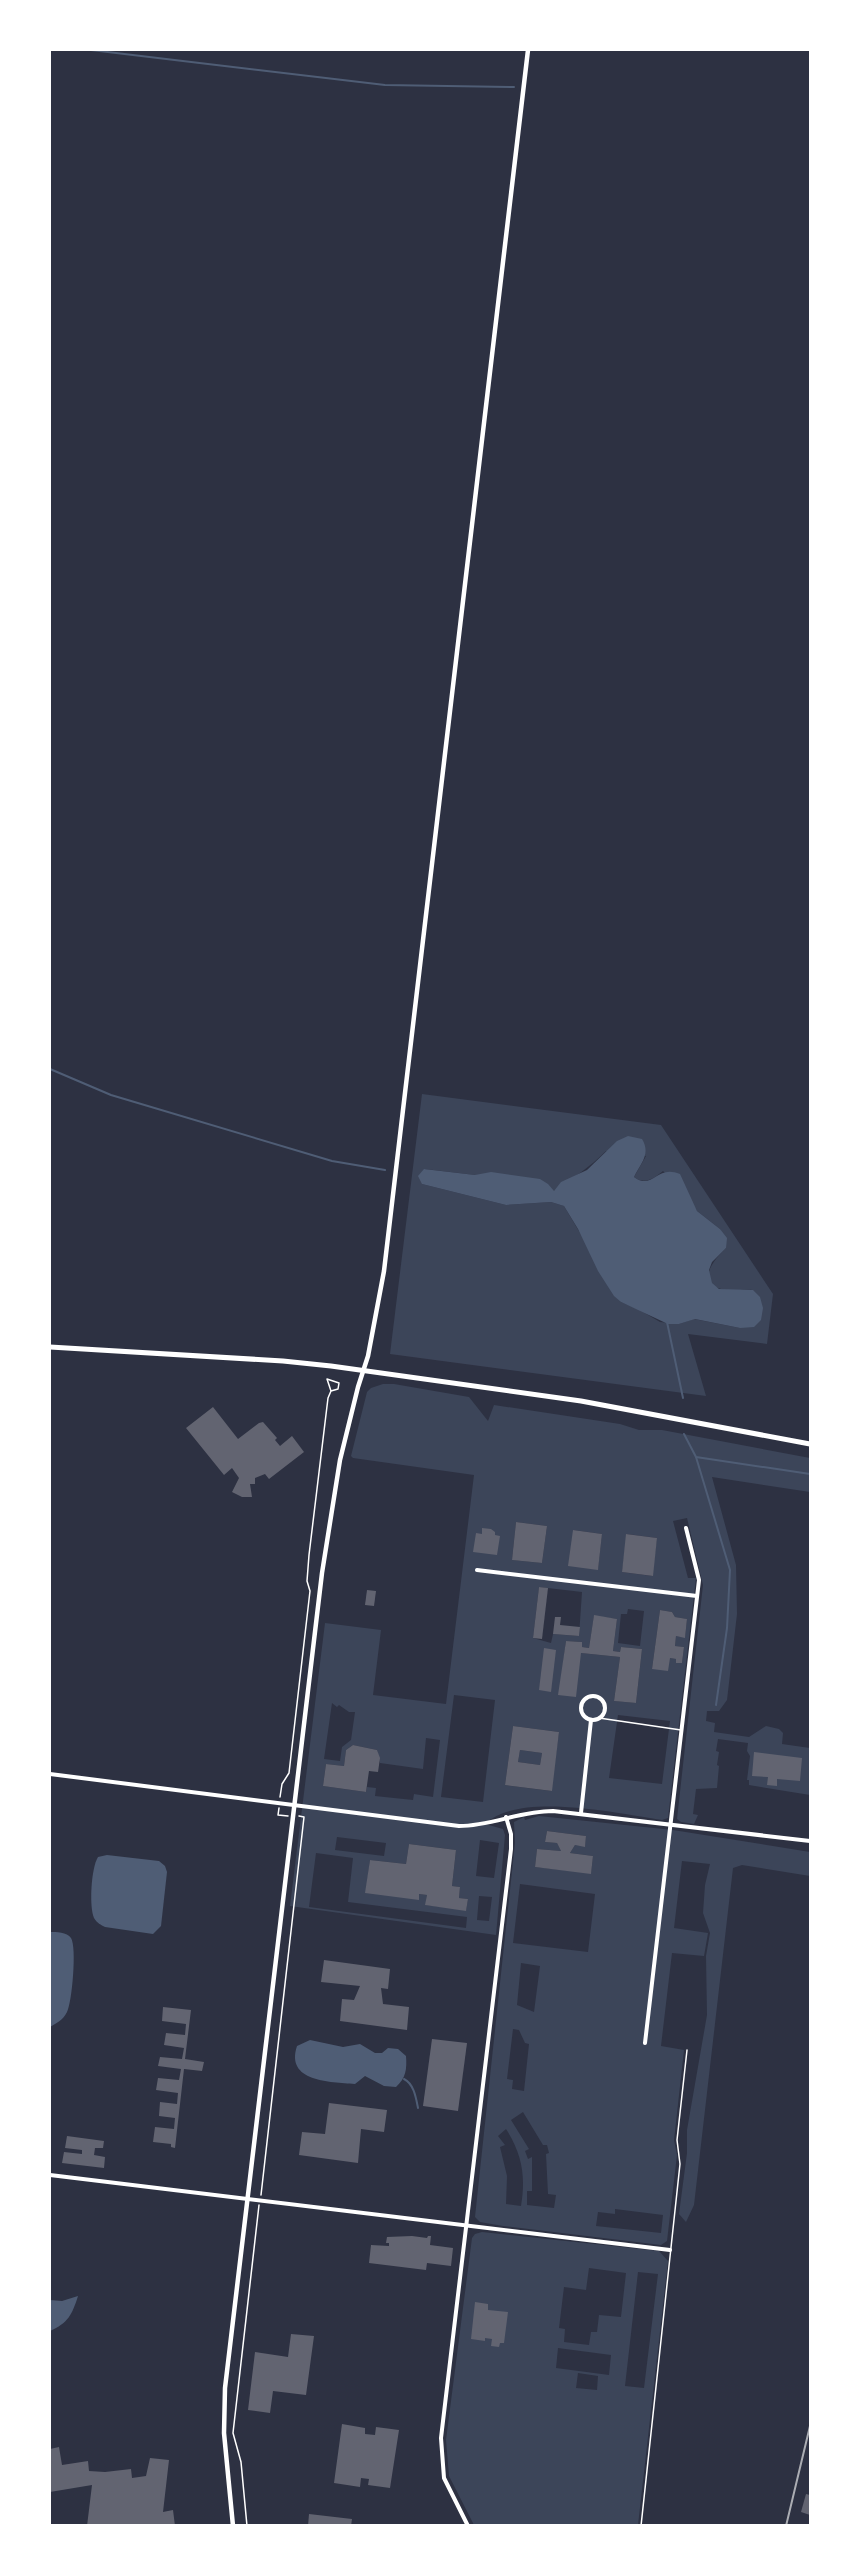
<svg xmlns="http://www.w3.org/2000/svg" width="860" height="2575" viewBox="0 0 860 2575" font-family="'Playfair Display',serif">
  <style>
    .green { fill: #3c4559; fill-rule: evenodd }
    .water { fill: #4f5d75 }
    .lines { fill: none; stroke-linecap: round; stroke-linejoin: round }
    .stream { stroke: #4f5d75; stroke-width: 2 }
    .building { fill: #626471; fill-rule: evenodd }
    .path { stroke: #fff; stroke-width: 1.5 }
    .service { stroke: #fff; stroke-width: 1.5 }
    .minor { stroke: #fff; stroke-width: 4 }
    .tertiary { stroke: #fff; stroke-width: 4.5 }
    .secondary { stroke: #fff; stroke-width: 5 }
    .rail { stroke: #abadb3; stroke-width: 2 }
  </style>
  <rect width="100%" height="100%" fill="#2d3142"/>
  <!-- green -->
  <g class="green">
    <path d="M422 1094 661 1125 773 1294 767 1344 688 1334 706 1396 390 1354ZM606 1151 646 1156 634 1177C645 1185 653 1179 663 1171L690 1199 697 1211 720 1229 726 1248C717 1257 696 1279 718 1288 727 1292 743 1289 753 1290L740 1328 694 1319 679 1324 660 1322 638 1309 621 1302 564 1206 551 1202 506 1205 422 1184 425 1169 475 1175 554 1191C573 1178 590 1167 606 1151Z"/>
    <path d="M383 1384H394L469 1397 488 1421 494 1405 620 1424 639 1430H662L810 1458V1492L712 1477 736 1565 737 1614 727 1700 719 1711H707L706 1721 715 1723 714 1732 749 1737 766 1726 779 1729 783 1733 782 1744 810 1748V1795L749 1785V1780H747L750 1756 747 1751 748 1743 718 1739 716 1751 719 1752 717 1765 719 1766 717 1788 696 1789 693 1814 698 1815 694 1824 681 1822 677 1819 703 1585 687 1518 673 1521 688 1578H696L668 1818 662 1820C619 1814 519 1791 485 1824L503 1829 505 1835 496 1935 290 1906 325 1623 381 1630 373 1695 446 1704 474 1475 353 1458 351 1456 367 1392 371 1388ZM516 1522 547 1526 542 1563 512 1560ZM573 1530 602 1534 598 1569ZM627 1534 657 1538 652 1576 622 1572ZM539 1587 582 1592 579 1636 553 1634 551 1643 533 1638ZM628 1609 644 1611 640 1646 618 1643 621 1614H627ZM660 1610 672 1612 675 1617 687 1619 685 1637 676 1636 675 1646 684 1647 682 1663H676V1659L670 1658 652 1669ZM594 1616 617 1619 613 1651 620 1652 621 1647 642 1649 636 1703 614 1701 620 1657 581 1653 559 1695 566 1641 582 1642V1647L589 1648ZM454 1695 495 1700 483 1802 441 1797ZM332 1703 337 1707 339 1705 349 1712H355L351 1740 342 1747 340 1761 324 1759ZM618 1715 670 1721 662 1784 609 1778ZM513 1726 559 1732 551 1791 505 1785ZM426 1738 440 1740 433 1797 414 1794 413 1800 375 1796 376 1788 367 1787 366 1792 323 1786 326 1764 344 1766 346 1750 353 1745 377 1750 380 1763 423 1769ZM337 1837 386 1843 384 1856 335 1850ZM480 1840 499 1843 494 1878 476 1876ZM409 1844 456 1850 452 1886 460 1887 459 1898 468 1899 466 1910 426 1905 427 1895 419 1894V1899L366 1892 370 1860 406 1864ZM316 1853 353 1858 348 1902 467 1917 466 1928 309 1907ZM479 1896 492 1897 489 1921 477 1920Z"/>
    <path d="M520 1750 542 1753 540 1765 518 1762Z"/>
    <path d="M539 1816 673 1830 810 1852V1876L742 1865 733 1868 694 2205 686 2222 679 2214 687 2153V2130L707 2015 706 1956 710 1933 703 1913 705 1885 710 1864 682 1861 674 1928 708 1933 704 1956 672 1953 661 2046 684 2050 674 2140 677 2155 667 2241 661 2245 503 2226 480 2222 475 2217 515 1843 514 1822 524 1817 525 1820ZM547 1831 586 1836 585 1846 575 1845 570 1853 593 1856 591 1873 535 1867 537 1849 561 1851 557 1843 545 1842ZM520 1884 595 1894 588 1952 513 1943ZM521 1963 540 1966 534 2012 517 2005ZM513 2029 519 2030 525 2043 529 2044 524 2091 512 2089 513 2080 507 2079ZM523 2112 543 2145H547L549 2153 546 2154 548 2194 556 2195 554 2208 527 2205V2191H532V2157L528 2159 525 2151 529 2149 511 2120ZM506 2129C522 2154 526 2176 521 2206L506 2204 507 2176 500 2147 505 2145 498 2136ZM615 2209 663 2215 661 2233 596 2226 598 2212 615 2214Z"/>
    <path d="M482 2232 659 2251 668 2261 638 2525H474L449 2476 446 2440 472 2238 475 2234ZM589 2268 626 2273 621 2317 599 2315 597 2332H591L589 2345 564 2342 565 2329 559 2328 564 2287 586 2290ZM638 2272 658 2274 644 2388 625 2386ZM558 2348 611 2355 609 2375 556 2368ZM578 2373 598 2376 597 2390 576 2388Z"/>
  </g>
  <!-- water -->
  <g class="water">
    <path d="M628 1136 642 1139C651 1154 641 1163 634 1177 653 1191 656 1164 680 1174L697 1211 720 1229 727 1238 726 1248 712 1262 709 1270 712 1283 719 1289 753 1290 760 1297 763 1308 761 1320 754 1327 740 1328 695 1319 679 1324H668L621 1302 614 1296 598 1271 578 1229 564 1206 551 1202 506 1205 422 1184 418 1176 424 1169 475 1175 491 1172 540 1179 548 1184 554 1191 561 1182 587 1170 617 1141Z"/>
    <path d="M107 1855 159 1861 165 1866 167 1872 161 1926 153 1934 105 1927C101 1925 97 1923 94 1918 89 1907 91 1868 98 1857Z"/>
    <path d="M50 1932C56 1932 67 1932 71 1938 77 1947 72 2003 67 2012 63 2020 57 2023 50 2027Z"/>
    <path d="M310 2040 343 2047 360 2044 375 2053H382L388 2048 398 2049 406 2056C407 2069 406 2078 396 2087L384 2086 365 2076 355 2084C330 2082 285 2082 297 2046Z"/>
    <path d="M78 2296C72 2315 68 2323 50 2331V2300L62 2301Z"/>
  </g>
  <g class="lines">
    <!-- stream -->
    <g class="stream">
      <path d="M91 50 385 85 514 87"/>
      <path d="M50 1069 111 1095 332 1161 385 1170"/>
      <path d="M667 1322 683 1398"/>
      <path d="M684 1434 696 1457 810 1474"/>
      <path d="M696 1457 730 1570 727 1628 716 1705"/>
      <path d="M404 2079C414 2084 416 2098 418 2108"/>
    </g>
  </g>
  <!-- building -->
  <g class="building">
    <path d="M213 1407 238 1439 259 1423 263 1422 277 1438 275 1440 280 1446 292 1436 304 1452 269 1479 265 1474 255 1478V1484H250L252 1497H242L232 1492 239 1478 232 1468 224 1475 186 1428Z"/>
    <path d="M516 1522 547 1526 542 1563 512 1560Z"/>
    <path d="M482 1528 491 1529 495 1532V1535L500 1536 497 1555 473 1552 476 1533 482 1534Z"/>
    <path d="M573 1530 602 1534 598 1570 568 1566Z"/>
    <path d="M626 1534 657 1538 653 1576 622 1572Z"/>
    <path d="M539 1587 548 1588 542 1639 533 1638Z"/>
    <path d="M367 1590 376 1591 374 1606 365 1605Z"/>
    <path d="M660 1610 672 1612 675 1617 687 1619 685 1638 676 1636 675 1646 684 1647 682 1663H676V1659L670 1658 668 1671 652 1669Z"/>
    <path d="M594 1615 617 1619 613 1651 620 1652 621 1647 642 1649 636 1703 614 1701 620 1657 581 1653 576 1697 558 1695 566 1641 582 1642V1647L589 1648Z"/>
    <path d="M555 1617H561L560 1625 580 1627 579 1636 553 1634Z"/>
    <path d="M544 1648 556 1650 551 1692 539 1690Z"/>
    <path d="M513 1726 559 1732 552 1791 505 1785ZM520 1750 542 1753 540 1765 518 1762Z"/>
    <path d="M353 1745 377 1750 380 1758 378 1772 369 1771 366 1792 323 1786 326 1764 344 1766 346 1750Z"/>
    <path d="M754 1752 802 1758 800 1781 777 1779V1786L767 1785 768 1777 752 1776Z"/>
    <path d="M547 1831 586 1836 585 1847 575 1845 570 1853 593 1856 591 1874 535 1867 537 1849 561 1851 557 1843 545 1842Z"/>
    <path d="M409 1844 456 1850 452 1886 460 1887 459 1898 468 1899 466 1911 425 1905 427 1895 419 1894V1900L365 1893 370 1860 406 1864Z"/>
    <path d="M324 1960 390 1969 388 1989 381 1988 383 2004 409 2007 407 2030 340 2021 342 1999 354 2000 360 1986 321 1982Z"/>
    <path d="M163 2007 191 2010 185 2059 204 2062 202 2071 184 2069 175 2148 171 2147V2144L153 2142 155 2127 174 2129 175 2118 159 2116 160 2102 177 2104 178 2093 156 2090 158 2078 179 2080 181 2069 158 2066 160 2057 182 2059 184 2048 164 2045 166 2033 185 2035 186 2024 162 2021Z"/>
    <path d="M432 2039 467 2043 458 2111 423 2106Z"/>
    <path d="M329 2103 387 2110 384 2132 361 2129 358 2163 299 2155 302 2132 325 2134Z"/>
    <path d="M67 2136 104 2141 103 2148H95L94 2155 105 2157 104 2168 62 2163 64 2152 82 2154V2150L65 2148Z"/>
    <path d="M412 2236 427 2238 428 2236H431L430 2245 453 2248 451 2266 427 2263 426 2270 369 2263 371 2245 389 2246V2243H386L387 2237Z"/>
    <path d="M475 2302 488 2304V2310L508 2312 504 2343H500L499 2347 491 2346 492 2339 485 2338V2341L471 2339Z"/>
    <path d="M291 2334 314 2336 306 2395 273 2391 270 2413 248 2410 255 2352 288 2357Z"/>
    <path d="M342 2424 365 2428V2434L375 2435 376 2427 399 2430 390 2488 368 2485 369 2479 361 2478 360 2487 334 2483Z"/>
    <path d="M59 2447 62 2465 88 2461 89 2471 105 2472 131 2469 132 2478 146 2476 150 2458 169 2460 163 2512 173 2510 175 2526H87L92 2485 50 2492V2449Z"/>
    <path d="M806 2494 810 2495V2515L801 2512Z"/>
    <path d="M309 2514 352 2519 351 2526H308Z"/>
  </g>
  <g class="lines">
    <!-- path -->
    <g class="path">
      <path d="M280 1797 282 1784 289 1773 310 1591 307 1581 309 1555 328 1398 331 1391 338 1389 339 1383 327 1379 331 1391"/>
      <path d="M279 1808 278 1815 288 1816"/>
      <path d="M261 2195 304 1817 299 1816"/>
      <path d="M247 2526 241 2462 233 2433 259 2205"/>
    </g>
    <!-- service -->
    <g class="service">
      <path d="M599 1718 681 1730"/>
      <path d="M641 2526 680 2164 677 2140 687 2050"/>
    </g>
    <!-- minor -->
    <g class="minor">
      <path d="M477 1570 697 1596"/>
      <circle cx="593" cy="1708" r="12"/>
      <path d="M50 1774 459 1826C492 1826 519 1811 553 1811L810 1841"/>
      <path d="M581 1813 591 1720"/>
      <path d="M645 2043 699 1580 686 1528"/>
      <path d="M50 2175 670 2250"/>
      <path d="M468 2526 444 2478 441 2438 511 1849V1834L506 1817"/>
    </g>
    <!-- tertiary -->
    <path class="tertiary" d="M233 2526 224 2433 225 2388 322 1573 340 1460 358 1387 368 1356 384 1271 528 50"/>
    <!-- secondary -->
    <path class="secondary" d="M50 1347 283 1361 331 1366 581 1401 810 1444"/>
    <!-- rail -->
    <path class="rail" d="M786 2526 810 2426"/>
  </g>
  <!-- border -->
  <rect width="860" height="2575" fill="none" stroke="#ffffff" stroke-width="102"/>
</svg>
